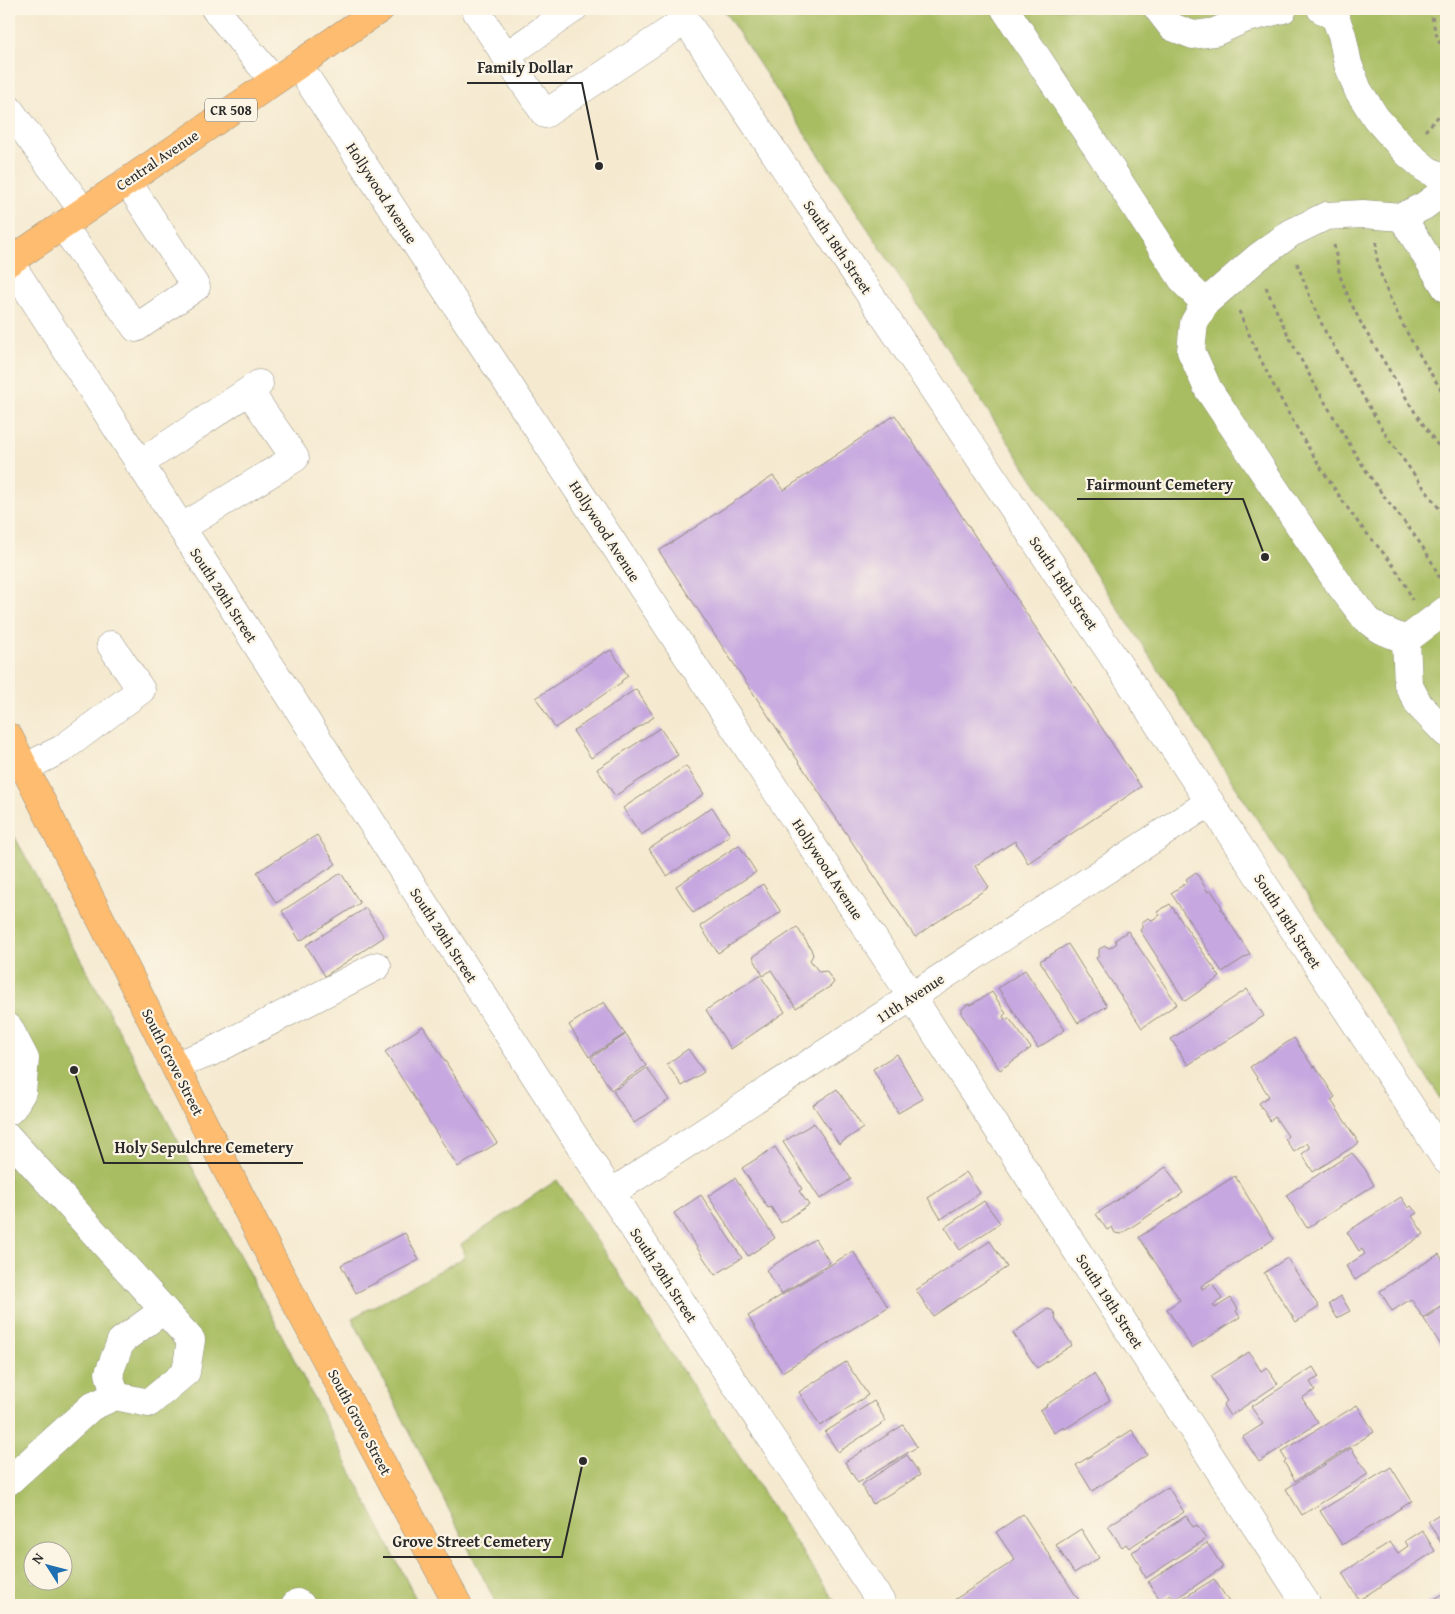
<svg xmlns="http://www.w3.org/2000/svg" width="1455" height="1614" viewBox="0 0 1455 1614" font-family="'Gentium Book Plus',serif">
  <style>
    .green { fill: #a8bd62; stroke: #6a7446; fill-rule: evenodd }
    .building { fill: #c6a7e0 }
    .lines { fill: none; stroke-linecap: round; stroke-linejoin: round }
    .minor-casing { stroke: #908a7e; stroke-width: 29 }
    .major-casing { stroke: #908a7e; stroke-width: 29 }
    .path { stroke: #908a7e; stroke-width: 3; stroke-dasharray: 4 4; stroke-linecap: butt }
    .minor { stroke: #fff; stroke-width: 28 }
    .major { stroke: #fdbc6f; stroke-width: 28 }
    .labels { text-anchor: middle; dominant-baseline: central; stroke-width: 4.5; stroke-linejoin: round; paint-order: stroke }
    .shield { fill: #fcf5e5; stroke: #6a6863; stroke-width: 1 }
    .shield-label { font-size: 14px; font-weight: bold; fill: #2b2b2b }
    .street-label { font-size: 15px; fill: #2b2b2b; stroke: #fcf5e5 }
    .leader { fill: none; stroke: #2b2b2b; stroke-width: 2 }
    .callout-dot { fill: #2b2b2b; stroke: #fcf5e5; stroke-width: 2 }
    .callout-label { font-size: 16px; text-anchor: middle; font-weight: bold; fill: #2b2b2b; stroke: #fcf5e5; stroke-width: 4.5; stroke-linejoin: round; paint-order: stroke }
  </style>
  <rect width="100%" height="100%" fill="#fcf5e5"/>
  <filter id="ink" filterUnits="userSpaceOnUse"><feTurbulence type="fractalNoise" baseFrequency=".02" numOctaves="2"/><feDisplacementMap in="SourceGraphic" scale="10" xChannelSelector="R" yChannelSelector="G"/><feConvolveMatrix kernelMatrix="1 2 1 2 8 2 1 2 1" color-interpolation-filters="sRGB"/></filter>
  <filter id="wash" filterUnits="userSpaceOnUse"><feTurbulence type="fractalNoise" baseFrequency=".0096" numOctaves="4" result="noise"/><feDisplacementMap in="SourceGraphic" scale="20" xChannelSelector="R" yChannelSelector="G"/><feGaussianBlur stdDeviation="1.12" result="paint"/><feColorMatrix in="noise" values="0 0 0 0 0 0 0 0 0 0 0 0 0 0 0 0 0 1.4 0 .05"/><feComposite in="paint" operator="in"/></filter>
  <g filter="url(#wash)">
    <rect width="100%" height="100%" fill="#f5ead0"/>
    <!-- green -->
    <g class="green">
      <path d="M723 9H1446V1106Z"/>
      <path d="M9 826 271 1314 419 1605H9ZM32 1552H62V1582H32Z"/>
      <path d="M557 1180 837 1605H497L352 1318 465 1257 461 1244Z"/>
    </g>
    <g id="blocks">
      <!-- building -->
      <g class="building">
        <path d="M895 415 1141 787 1028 863 1015 841 975 866 989 887 915 937 659 551 773 476 784 490Z"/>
        <path d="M611 650 628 676 621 681 622 682 555 728 536 698 605 652 606 653Z"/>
        <path d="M636 689 654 717 591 758 573 731Z"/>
        <path d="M660 728 678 755 615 796 597 769Z"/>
        <path d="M686 766 704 794 641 835 623 808Z"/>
        <path d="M712 807 730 835 667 876 649 849Z"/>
        <path d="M317 835 336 864 276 903 257 872Z"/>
        <path d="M739 845 756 872 693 913 676 886Z"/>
        <path d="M1196 872 1208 892 1211 890 1222 907 1221 909 1250 954 1222 972 1171 893 1188 882 1186 879Z"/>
        <path d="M341 873 360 903 300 941 282 911Z"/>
        <path d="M763 884 781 912 718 953 700 926Z"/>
        <path d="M1170 904 1220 977 1185 1001 1140 930 1142 928V922L1148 918 1152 920 1160 915 1157 912Z"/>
        <path d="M366 908 384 937 325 976 306 945Z"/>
        <path d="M797 927 811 949 813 955 810 960 819 972 826 971 834 982 831 986 796 1008 771 970 763 976 753 957Z"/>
        <path d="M1128 931 1177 1004 1142 1028 1096 958 1099 956V949L1105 946 1110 948 1117 943 1115 940Z"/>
        <path d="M1068 944 1107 1006 1078 1023 1040 961Z"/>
        <path d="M1025 970 1065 1030 1038 1048 998 988Z"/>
        <path d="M760 975 785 1012 731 1049 706 1010Z"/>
        <path d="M1247 989 1264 1016 1188 1065 1171 1039Z"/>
        <path d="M992 992 1006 1013 1003 1016 1005 1020 1009 1018 1031 1048 1000 1070 962 1015V1009L968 1004 971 1005Z"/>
        <path d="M604 1002 625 1034 589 1057 569 1025Z"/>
        <path d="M423 1026 497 1143 458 1167 385 1052Z"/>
        <path d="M626 1034 646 1066 611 1090 591 1058Z"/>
        <path d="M1294 1038 1313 1067 1315 1066 1335 1097 1331 1100 1359 1143 1313 1172 1302 1154 1310 1148 1307 1143 1294 1152 1285 1139 1288 1136 1275 1117 1270 1121 1259 1103 1269 1096 1250 1067Z"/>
        <path d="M688 1049 704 1072 682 1086 667 1064Z"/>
        <path d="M897 1054 923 1099 898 1113 873 1069Z"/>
        <path d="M647 1068 669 1100 634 1123 613 1091Z"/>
        <path d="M837 1089 863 1128 839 1144 813 1105Z"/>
        <path d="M814 1123 851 1179 820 1199 783 1142Z"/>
        <path d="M775 1147 802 1189 799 1191 809 1205 781 1223 771 1207 768 1208 742 1168Z"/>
        <path d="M1352 1153 1365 1169 1374 1185 1307 1228 1286 1195Z"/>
        <path d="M1166 1167 1183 1193 1121 1234 1115 1233 1112 1227 1107 1230 1096 1214Z"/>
        <path d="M966 1172 980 1193 941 1219 928 1198Z"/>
        <path d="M1235 1176 1274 1239 1201 1286 1202 1289 1212 1283 1222 1299 1213 1305 1215 1308 1231 1298 1238 1309 1236 1311 1240 1317 1192 1348 1167 1309 1180 1300 1139 1237Z"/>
        <path d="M735 1178 775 1238 748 1256 708 1196Z"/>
        <path d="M701 1195 742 1258 715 1275 674 1213Z"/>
        <path d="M1401 1197 1408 1208 1411 1206 1417 1213 1412 1216 1424 1234 1355 1280 1346 1266 1365 1254 1362 1249 1359 1251 1347 1232Z"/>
        <path d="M984 1201 1000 1223 960 1250 945 1227Z"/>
        <path d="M405 1233 419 1260 356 1293 341 1265Z"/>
        <path d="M815 1239 830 1263 781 1294 766 1270Z"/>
        <path d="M990 1241 1007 1267 933 1316 916 1290Z"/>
        <path d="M853 1251 888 1307 782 1372 748 1316Z"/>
        <path d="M1439 1254 1446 1266V1302L1423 1318 1411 1299 1392 1311 1380 1291Z"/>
        <path d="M1287 1258 1319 1307 1296 1322 1264 1273Z"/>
        <path d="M1341 1296 1350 1311 1337 1318 1329 1304Z"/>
        <path d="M1446 1304V1353L1424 1319Z"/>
        <path d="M1048 1309 1053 1311 1056 1316 1055 1319 1072 1345 1037 1368 1013 1333Z"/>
        <path d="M1249 1352 1261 1371 1267 1367 1278 1384 1230 1416 1223 1405 1227 1401 1211 1376Z"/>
        <path d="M846 1362 868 1395 820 1426 799 1392Z"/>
        <path d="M1313 1367 1319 1377 1310 1382 1315 1390 1302 1398 1318 1423 1259 1462 1243 1437 1263 1424 1251 1407Z"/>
        <path d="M1094 1374 1110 1400 1065 1429 1064 1427 1054 1433 1040 1410 1047 1406 1046 1405Z"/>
        <path d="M874 1401 886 1421 838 1452 825 1432Z"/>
        <path d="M1357 1405 1374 1432 1295 1481 1284 1462 1286 1460 1281 1452Z"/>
        <path d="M903 1425 917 1447 858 1483 845 1462Z"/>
        <path d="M1132 1430 1147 1455 1092 1491 1076 1465Z"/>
        <path d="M1351 1448 1368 1474 1302 1515 1286 1489Z"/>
        <path d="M907 1455 920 1475 873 1504 861 1485Z"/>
        <path d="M1391 1467 1412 1501 1342 1545 1320 1511Z"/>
        <path d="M1168 1487 1184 1512 1129 1548 1126 1544 1122 1547 1108 1526Z"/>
        <path d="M1446 1510V1551L1428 1521Z"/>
        <path d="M1023 1514 1082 1605H949L948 1604 1015 1560 996 1532Z"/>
        <path d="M1186 1516 1193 1527 1197 1525 1206 1539 1146 1578 1140 1568 1141 1566 1132 1552 1141 1547 1140 1546Z"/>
        <path d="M1081 1529 1099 1558 1074 1573 1056 1545Z"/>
        <path d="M1422 1530 1435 1551 1359 1600 1342 1573 1390 1542 1398 1553 1408 1546 1405 1541Z"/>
        <path d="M1207 1543 1223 1567 1174 1600 1170 1594 1161 1601 1148 1582Z"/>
        <path d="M1214 1579 1231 1605H1172Z"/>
        <path d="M1446 1592V1605H1425Z"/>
      </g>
    </g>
  </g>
  <g filter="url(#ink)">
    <use href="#blocks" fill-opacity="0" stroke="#908a7e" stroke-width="1"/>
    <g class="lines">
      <defs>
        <g id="minor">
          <path d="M215 9 274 81"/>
          <path d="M475 9 506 56 573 9"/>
          <path d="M678 9 1145 704 1446 1160"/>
          <path d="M1005 9 1109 166 1184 282 1205 303"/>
          <path d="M1158 9 1172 27 1193 35 1215 32 1244 19 1283 9"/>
          <path d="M1321 9 1335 17 1342 35 1348 64 1358 90 1376 118 1406 152 1426 169 1446 180"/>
          <path d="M506 56 545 114 686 20"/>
          <path d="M298 65 912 997 1307 1605"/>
          <path d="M9 109 83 211"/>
          <path d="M1402 217 1446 288"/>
          <path d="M62 225 136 328 196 287 127 181"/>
          <path d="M9 261 713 1351 883 1605"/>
          <path d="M139 464 259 384"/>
          <path d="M181 528 295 458 249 391"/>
          <path d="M1406 640 1379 629 1365 618 1336 580 1208 389 1191 351 1194 323 1205 303 1258 257 1291 233 1326 216 1363 214 1402 217 1424 206 1446 190"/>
          <path d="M1406 640 1408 684 1419 705 1446 733"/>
          <path d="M1406 640 1446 610"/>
          <path d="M24 768 62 749 141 690 111 645"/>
          <path d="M9 1028 25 1059 22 1092 13 1107 9 1111"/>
          <path d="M175 1065 209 1053 377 966"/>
          <path d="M9 1138 191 1340 186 1372 149 1403 115 1396 91 1407 9 1481"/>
          <path d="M611 1193 1210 802"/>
          <path d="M115 1396 109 1373 121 1341 164 1310"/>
          <path d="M295 1605 297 1603 301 1605"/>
        </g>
        <g id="major">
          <path d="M9 262 380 9"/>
          <path d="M9 737 268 1251 458 1605"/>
        </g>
      </defs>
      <!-- minor casing -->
      <use href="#minor" class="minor-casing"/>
      <!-- major casing -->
      <use href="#major" class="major-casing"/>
      <!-- path -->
      <g class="path">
        <path d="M1431 9C1433 25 1437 41 1446 55"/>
        <path d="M1425 131 1446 108"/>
        <path d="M1377 242C1369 276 1426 367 1446 397"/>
        <path d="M1334 245 1340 276 1350 301 1363 327 1416 414 1446 457"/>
        <path d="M1297 263 1313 305 1326 333 1370 408 1389 440 1446 518"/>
        <path d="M1266 287C1284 330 1306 370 1329 409 1343 433 1356 456 1371 478 1394 513 1426 542 1441 582"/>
        <path d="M1239 311C1268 381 1306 448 1349 510 1369 540 1400 565 1412 600"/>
      </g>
      <!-- minor -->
      <use href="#minor" class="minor"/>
      <!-- major -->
      <use href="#major" class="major"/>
    </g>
  </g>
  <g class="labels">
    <!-- shield labels -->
    <rect class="shield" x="205" y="98.5" width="52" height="23" rx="4"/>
    <g class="shield-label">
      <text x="231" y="110">CR 508</text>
    </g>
    <!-- street labels -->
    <g class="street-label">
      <text transform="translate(157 160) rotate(-34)">Central Avenue</text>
      <text transform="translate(382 193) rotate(57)">Hollywood Avenue</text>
      <text transform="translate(838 247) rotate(56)">South 18th Street</text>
      <text transform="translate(605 531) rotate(57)">Hollywood Avenue</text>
      <text transform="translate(1064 583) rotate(56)">South 18th Street</text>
      <text transform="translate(224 595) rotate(57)">South 20th Street</text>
      <text transform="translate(828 869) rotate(57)">Hollywood Avenue</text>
      <text transform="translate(1288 921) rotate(57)">South 18th Street</text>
      <text transform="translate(444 935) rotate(57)">South 20th Street</text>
      <text transform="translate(910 998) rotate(-33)">11th Avenue</text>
      <text transform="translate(173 1062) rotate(63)">South Grove Street</text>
      <text transform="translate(664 1275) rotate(57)">South 20th Street</text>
      <text transform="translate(1110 1301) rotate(57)">South 19th Street</text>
      <text transform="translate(360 1422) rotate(62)">South Grove Street</text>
    </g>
  </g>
  <!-- callouts -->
  <path class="leader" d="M599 166L582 83H467M1265 557L1243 499H1077M74 1070L104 1163H303M583 1461L562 1557H383"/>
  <g class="callout-dot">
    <circle cx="599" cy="166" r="5"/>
    <circle cx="1265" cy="557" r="5"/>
    <circle cx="74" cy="1070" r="5"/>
    <circle cx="583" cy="1461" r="5"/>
  </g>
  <g class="callout-label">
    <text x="525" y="73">Family Dollar</text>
    <text x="1160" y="490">Fairmount Cemetery</text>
    <text x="204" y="1153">Holy Sepulchre Cemetery</text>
    <text x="472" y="1547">Grove Street Cemetery</text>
  </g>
  <!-- margin -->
  <rect width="1455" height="1614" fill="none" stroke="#fcf5e5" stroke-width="30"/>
  <!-- north arrow -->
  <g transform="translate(48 1566) rotate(306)"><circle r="24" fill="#fcf5e5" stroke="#a8a49b"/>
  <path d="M0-4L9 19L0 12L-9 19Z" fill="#1f6fb2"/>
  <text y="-8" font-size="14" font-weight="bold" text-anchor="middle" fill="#2b2b2b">N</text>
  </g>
</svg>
